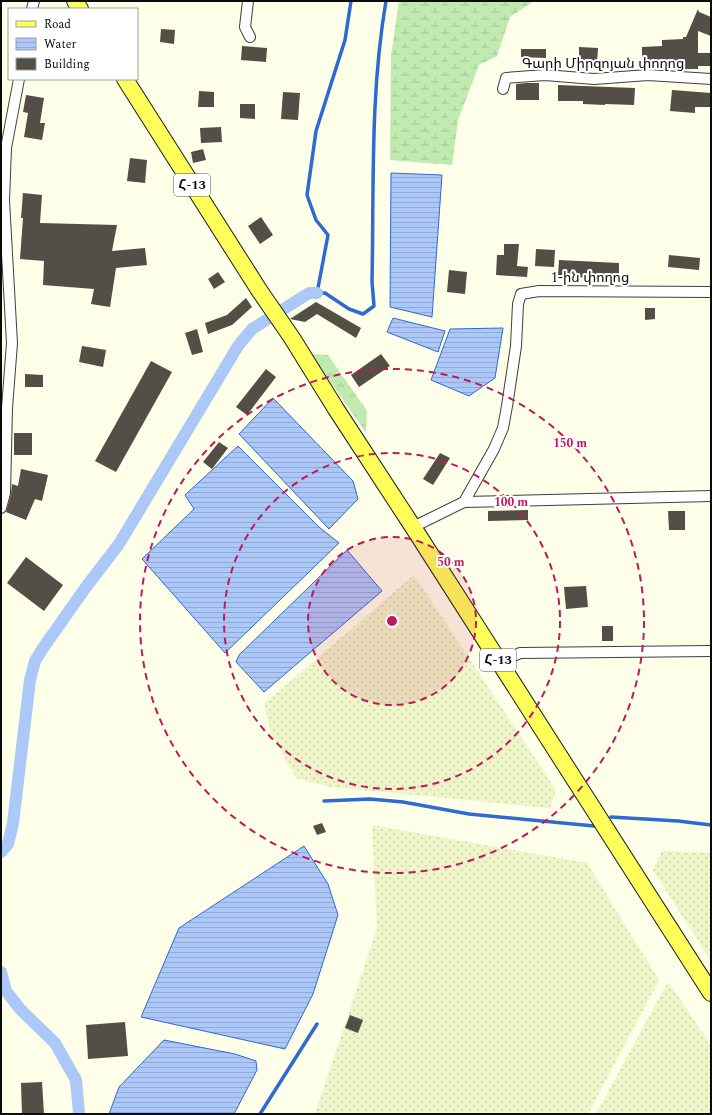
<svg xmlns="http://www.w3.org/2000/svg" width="712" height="1115" viewBox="0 0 712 1115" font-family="Spectral,'Noto Sans Armenian',serif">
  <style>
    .farmland { fill: url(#farmland-dots) }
    .grass { fill: url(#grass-tufts) }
    .wetland { fill: url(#wetland-marsh) }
    .water { fill: url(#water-rules); stroke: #2f69d2 }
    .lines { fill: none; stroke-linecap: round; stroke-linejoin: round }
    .stream { stroke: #2f69d2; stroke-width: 3.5 }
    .canal { stroke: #abc8f8; stroke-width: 12 }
    .building { fill: #534f47 }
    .minor-casing { stroke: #3e3e3e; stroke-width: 12 }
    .primary-casing { stroke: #1c1c1c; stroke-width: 18 }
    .minor { stroke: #fff; stroke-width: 10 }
    .primary { stroke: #fdfe59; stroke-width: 16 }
    .ring { fill: none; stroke: #c2185b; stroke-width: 2; stroke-dasharray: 7 5 }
    .labels { text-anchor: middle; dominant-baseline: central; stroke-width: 4; stroke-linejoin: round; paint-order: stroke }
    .shield { fill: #fff; stroke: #545454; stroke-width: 1 }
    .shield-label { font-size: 13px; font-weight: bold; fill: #0b0b0b }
    .street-label { font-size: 14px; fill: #0b0b0b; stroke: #fff }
    .centre { fill: #c2185b; stroke: #fff; stroke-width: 2 }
    .ring-label { font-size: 12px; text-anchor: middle; font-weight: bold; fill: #c2185b; stroke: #fff; stroke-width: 4; stroke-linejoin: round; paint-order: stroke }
  </style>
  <defs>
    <pattern id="farmland-dots" width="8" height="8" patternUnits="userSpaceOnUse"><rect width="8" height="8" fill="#eef5c8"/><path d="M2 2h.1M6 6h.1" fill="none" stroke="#cbd1aa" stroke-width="1.8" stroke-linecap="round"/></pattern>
    <pattern id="grass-tufts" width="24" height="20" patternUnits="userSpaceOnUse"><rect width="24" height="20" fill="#c1eab1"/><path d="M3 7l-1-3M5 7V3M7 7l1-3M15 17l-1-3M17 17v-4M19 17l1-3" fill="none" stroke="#a4c797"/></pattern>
    <pattern id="wetland-marsh" width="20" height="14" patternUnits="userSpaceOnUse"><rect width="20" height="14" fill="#c1eab1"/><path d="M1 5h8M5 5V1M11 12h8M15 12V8" fill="none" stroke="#a4c797"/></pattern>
    <pattern id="water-rules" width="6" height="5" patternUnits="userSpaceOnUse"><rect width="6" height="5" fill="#abc8f8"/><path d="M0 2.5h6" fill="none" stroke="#92aad3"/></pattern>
  </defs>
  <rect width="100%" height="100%" fill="#feffe8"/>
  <!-- farmland -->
  <g class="farmland">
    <path d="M414 575 556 790 550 808 331 787 296 778 271 733 264 704Z"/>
    <path d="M372 825 587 863 659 980 588 1114H315L377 929Z"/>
    <path d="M662 851 711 853V961L653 870Z"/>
    <path d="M668 982 711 1045V1114H596Z"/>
  </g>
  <!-- grass -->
  <path class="grass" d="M311 354 328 355 367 411 366 433Z"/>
  <!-- wetland -->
  <path class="wetland" d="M399 1H534L510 17 497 56 479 65 458 120 452 165 390 160 391 56Z"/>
  <!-- water -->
  <g class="water">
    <path d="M391 173 442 175 432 317 390 307Z"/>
    <path d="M393 318 445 331 438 352 387 332Z"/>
    <path d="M503 328 495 378 469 396 431 380 450 329Z"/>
    <path d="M273 398 353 481 358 499 329 529 239 434Z"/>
    <path d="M238 446 319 527 339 543 225 653 142 559 194 509 185 495Z"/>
    <path d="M347 550 382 591 264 692 236 662 239 655Z"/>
    <path d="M304 846 328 884 338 915 313 994 285 1049 141 1017 179 928Z"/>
    <path d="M164 1040 235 1054 256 1061 257 1070 234 1114H109L119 1087Z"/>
  </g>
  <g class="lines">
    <!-- stream -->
    <g class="stream">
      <path d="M351 1 345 40 316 131 307 195 316 220 328 235 317 293H325L349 309 363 314 374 306 372 282C374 188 370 94 386 1"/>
      <path d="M324 801 370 799 403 802 469 814 594 826"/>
      <path d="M611 817 678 821 711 825"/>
      <path d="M260 1114 317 1024"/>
    </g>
    <!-- canal -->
    <g class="canal">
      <path d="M1 852 8 844 13 823 30 680 35 661 43 648 86 587 119 544 238 346 252 329 309 293H317"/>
      <path d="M1 972 6 991 20 1009 55 1043 76 1080 79 1114"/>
    </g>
  </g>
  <!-- building -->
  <g class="building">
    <path d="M698 9 699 12 711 17V36L698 31V53H711V66H698V69H663L662 60 642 61V47L662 46V40L683 39V37H686Z"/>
    <path d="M161 29 175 30 174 44 160 42Z"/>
    <path d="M242 46 267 48 266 62 241 60Z"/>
    <path d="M579 47 598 48 597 63H579Z"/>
    <path d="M521 49H546V58L521 57Z"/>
    <path d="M526 83H539V100H516V84Z"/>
    <path d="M558 85 635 88 634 105 605 104V105L583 104V101H558Z"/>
    <path d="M672 90 711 93V107H695V113L670 111Z"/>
    <path d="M199 91 214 92V107H198Z"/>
    <path d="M283 92 300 93 298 120 281 119Z"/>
    <path d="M26 95 44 98 40 123H45L42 140 24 137 28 113 23 112Z"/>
    <path d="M240 104H255V119L240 118Z"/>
    <path d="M221 127 222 142 201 143 200 128Z"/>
    <path d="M203 149 206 160 193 163 191 152Z"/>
    <path d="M130 158 147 160 145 183 127 181Z"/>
    <path d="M23 193 42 195 40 223 117 225 112 251 145 248 147 265 116 268 110 307 91 304 94 289 43 285 44 261 20 259 23 218H21Z"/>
    <path d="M261 217 273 235 260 244 248 226Z"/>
    <path d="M504 244H519L517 266 528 267 527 277 496 275 497 255H504Z"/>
    <path d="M536 249 555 250 554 267 535 266Z"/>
    <path d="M669 255 700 258 699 270 668 267Z"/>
    <path d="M559 260 619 263V280L558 276Z"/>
    <path d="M449 270 467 272 465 294 447 292Z"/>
    <path d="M218 272 225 282 214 289 208 279Z"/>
    <path d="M246 298 252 307 232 325 208 334 205 323 227 315Z"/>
    <path d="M316 302 361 328 356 338 317 314 305 322 290 319Z"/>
    <path d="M645 308H655V319L645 320Z"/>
    <path d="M197 329 203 352 192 355 185 333Z"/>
    <path d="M82 346 106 350 103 367 79 362Z"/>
    <path d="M381 354 390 366 359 387 351 375Z"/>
    <path d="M151 361 172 372 116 472 95 461Z"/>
    <path d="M266 369 276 377 247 415 236 407Z"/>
    <path d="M25 374 43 375V387H25Z"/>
    <rect x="14" y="433" width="18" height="22"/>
    <path d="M219 442 228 448 212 469 203 462Z"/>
    <path d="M440 453 450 458 433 485 423 479Z"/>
    <path d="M21 469 48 475 42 501 35 499 26 520 6 512 11 494 12 484 18 486Z"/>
    <path d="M528 510V520L488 521V511Z"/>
    <path d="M668 511H685V530H669Z"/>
    <path d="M26 557 63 585 44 611 7 583Z"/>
    <path d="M586 586 588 607 566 609 564 587Z"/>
    <rect x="602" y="626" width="11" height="15"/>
    <path d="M322 823 326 832 317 835 313 826Z"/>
    <path d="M350 1015 363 1020 358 1033 345 1028Z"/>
    <path d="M125 1022 128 1056 88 1059 86 1025Z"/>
    <path d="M42 1082 44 1114H22L21 1083Z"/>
  </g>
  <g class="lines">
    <defs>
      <g id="minor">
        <path d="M248 1 245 27 250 37"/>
        <path d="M32 9 34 1"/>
        <path d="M503 89 506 78 545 75 594 79 648 75 711 79"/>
        <path d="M464 502 711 496"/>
        <path d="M1 508 5 493 7 408 12 343 4 200 6 148 19 79"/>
        <path d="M413 527 464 502 494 449 503 428 507 406 516 346 518 304 521 294 539 291 711 292"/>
        <path d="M499 663 520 653 711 651"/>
      </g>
      <g id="primary">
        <path d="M75 1 80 9"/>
        <path d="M125 79 259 290 292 338 336 409 413 527 711 993"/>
      </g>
    </defs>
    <!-- minor casing -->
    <use href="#minor" class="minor-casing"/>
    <!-- primary casing -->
    <use href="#primary" class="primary-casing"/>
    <!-- minor -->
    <use href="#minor" class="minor"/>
    <!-- primary -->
    <use href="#primary" class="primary"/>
  </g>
  <!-- distance rings -->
  <circle cx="392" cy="621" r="84" fill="#c2185b" fill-opacity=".12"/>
  <g class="ring">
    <circle cx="392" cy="621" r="84"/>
    <circle cx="392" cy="621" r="168"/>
    <circle cx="392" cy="621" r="252"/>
  </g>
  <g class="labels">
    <!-- shield labels -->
    <g class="shield">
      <rect x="174" y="174" width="36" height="22" rx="3"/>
      <rect x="480" y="649" width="36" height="22" rx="3"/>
    </g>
    <g class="shield-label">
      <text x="192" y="185">Հ-13</text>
      <text x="498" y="660">Հ-13</text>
    </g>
    <!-- street labels -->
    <g class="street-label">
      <text x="603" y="63">Գարի Միրզոյան փողոց</text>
      <text x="590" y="277">1-ին փողոց</text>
    </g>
  </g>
  <circle cx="392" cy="621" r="6" class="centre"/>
  <g class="ring-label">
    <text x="570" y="447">150 m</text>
    <text x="511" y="506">100 m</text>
    <text x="451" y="566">50 m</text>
  </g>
  <!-- border -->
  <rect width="712" height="1115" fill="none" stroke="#0b0b0b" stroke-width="4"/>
  <!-- legend -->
  <rect x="8" y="8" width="130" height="72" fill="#ffffff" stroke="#9d9d9d"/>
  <rect x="16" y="21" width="20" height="6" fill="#fdfe59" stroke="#9d9d9d"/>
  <text x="44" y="28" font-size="12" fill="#0b0b0b">Road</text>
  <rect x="16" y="38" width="20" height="12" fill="url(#water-rules)" stroke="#9d9d9d"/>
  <text x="44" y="48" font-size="12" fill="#0b0b0b">Water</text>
  <rect x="16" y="58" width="20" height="12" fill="#534f47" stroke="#9d9d9d"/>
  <text x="44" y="68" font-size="12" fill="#0b0b0b">Building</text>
</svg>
